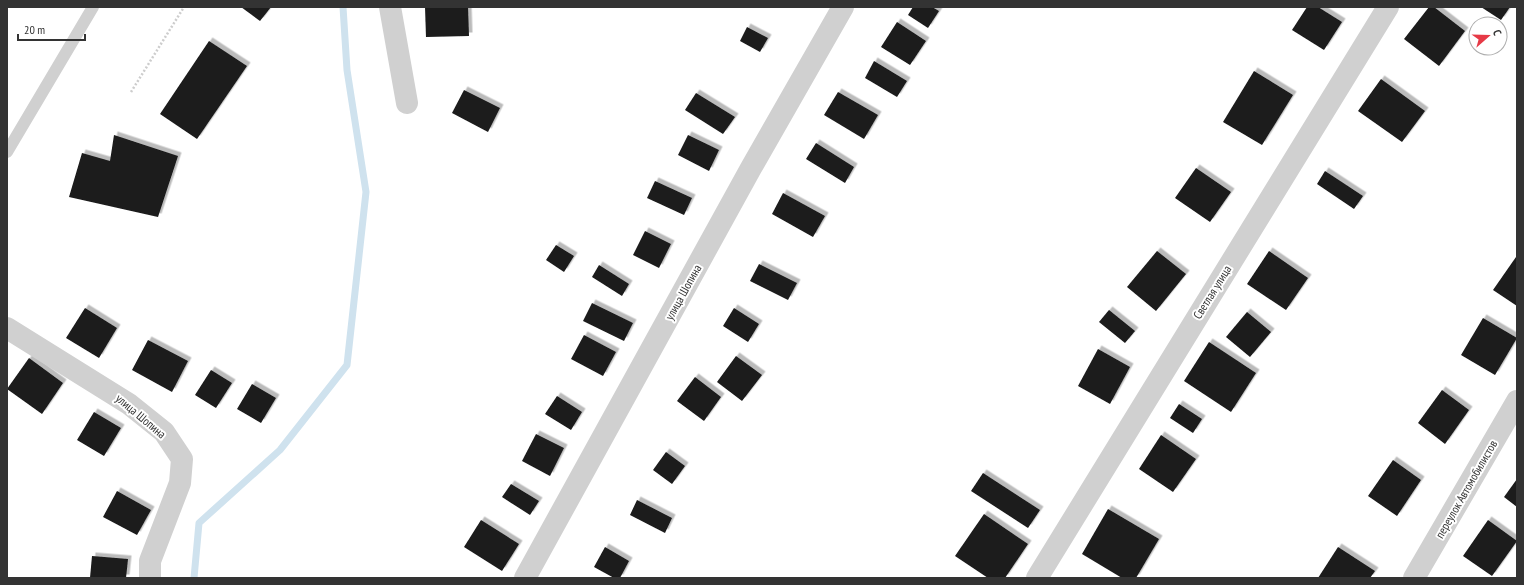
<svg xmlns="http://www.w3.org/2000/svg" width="1524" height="585" viewBox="0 0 1524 585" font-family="'PT Sans Narrow',sans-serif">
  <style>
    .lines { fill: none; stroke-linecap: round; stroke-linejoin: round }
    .stream { stroke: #cfe2ee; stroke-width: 7 }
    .building { fill: #1a1a1a; filter: url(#shadow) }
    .path { stroke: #cdcdcd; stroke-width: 2.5; stroke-dasharray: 2 2; stroke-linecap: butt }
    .service { stroke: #d0d0d0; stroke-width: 12 }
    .minor { stroke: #d0d0d0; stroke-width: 22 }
    .labels { text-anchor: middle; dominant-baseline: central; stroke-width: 4; stroke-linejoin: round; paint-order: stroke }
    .street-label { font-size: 12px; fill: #333; stroke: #fff }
  </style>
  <defs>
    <filter id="shadow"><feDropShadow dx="3.5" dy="-3.5" stdDeviation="0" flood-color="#0004"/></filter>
  </defs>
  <rect width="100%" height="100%" fill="#fff"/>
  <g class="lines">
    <!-- stream -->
    <path class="stream" d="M194 578 199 523 280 450 347 365 366 192 347 70 343 7"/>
  </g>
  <!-- building -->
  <g class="building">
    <path d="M241 7H271L260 21Z"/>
    <path d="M425 7H468L469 36 426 37Z"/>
    <path d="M913 7H932L939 11 928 28 908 15Z"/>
    <path d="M1307 7H1318L1342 22 1324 50 1292 30Z"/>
    <path d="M1429 7H1434L1465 31 1439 66 1404 39Z"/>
    <path d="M1481 7H1510L1501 20Z"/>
    <path d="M897 22 926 41 910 65 881 47Z"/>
    <path d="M747 27 768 38 760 52 740 41Z"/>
    <path d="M209 41 247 66 197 139 160 114Z"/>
    <path d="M874 61 907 81 897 97 865 78Z"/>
    <path d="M1254 71 1293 95 1262 145 1223 122Z"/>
    <path d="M1381 79 1425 111 1402 142 1358 111Z"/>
    <path d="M464 90 500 108 488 132 452 113Z"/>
    <path d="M838 92 878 115 864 139 824 115Z"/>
    <path d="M696 93 735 117 723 134 685 110Z"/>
    <path d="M114 135 178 156 158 217 69 197 82 153 110 161Z"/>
    <path d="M688 135 719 150 709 171 678 155Z"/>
    <path d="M816 143 854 167 845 183 806 159Z"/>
    <path d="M1196 168 1231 192 1210 222 1175 198Z"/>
    <path d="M1325 171 1363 196 1354 209 1317 184Z"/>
    <path d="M655 181 692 198 684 215 647 198Z"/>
    <path d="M783 193 825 216 813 237 772 214Z"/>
    <path d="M645 231 671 244 659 268 633 255Z"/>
    <path d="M556 245 574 256 564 272 546 260Z"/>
    <path d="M1157 251 1186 274 1156 311 1127 287Z"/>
    <path d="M1269 251 1308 278 1286 310 1247 284Z"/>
    <path d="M1516 257 1517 258V306L1493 290Z"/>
    <path d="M759 264 797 283 788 300 750 281Z"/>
    <path d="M599 265 629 284 622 296 592 277Z"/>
    <path d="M592 303 633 323 624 341 583 321Z"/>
    <path d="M85 308 117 328 99 358 66 338Z"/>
    <path d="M734 308 759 324 748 342 723 326Z"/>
    <path d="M1109 310 1135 331 1125 343 1099 322Z"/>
    <path d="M1247 312 1271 332 1250 357 1226 337Z"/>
    <path d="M1483 318 1517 338 1495 375 1461 355Z"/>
    <path d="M584 335 616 352 603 376 571 359Z"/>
    <path d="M148 340 188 361 172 392 132 370Z"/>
    <path d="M1209 342 1256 373 1231 412 1184 381Z"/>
    <path d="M1098 349 1130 367 1110 404 1078 386Z"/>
    <path d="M736 356 762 375 742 401 717 382Z"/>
    <path d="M29 358 63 383 42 414 7 389Z"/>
    <path d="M211 370 232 383 216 408 195 395Z"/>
    <path d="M695 377 721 397 704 421 677 401Z"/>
    <path d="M252 384 276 398 261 423 237 409Z"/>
    <path d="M1442 390 1469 410 1445 444 1418 423Z"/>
    <path d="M557 396 582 412 571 430 545 414Z"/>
    <path d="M1179 404 1202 419 1193 433 1170 418Z"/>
    <path d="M94 412 121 428 104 456 77 440Z"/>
    <path d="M536 434 564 448 550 476 522 461Z"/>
    <path d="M1161 435 1196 459 1173 492 1139 469Z"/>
    <path d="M666 452 685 466 672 484 653 470Z"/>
    <path d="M1393 460 1421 480 1397 516 1368 496Z"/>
    <path d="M983 473 1040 510 1028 528 971 491Z"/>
    <path d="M1517 479V507L1504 497Z"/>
    <path d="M511 484 539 501 530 515 502 497Z"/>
    <path d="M117 491 151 510 137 535 103 517Z"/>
    <path d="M637 500 672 518 665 533 630 515Z"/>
    <path d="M1108 509 1159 539 1136 578H1122L1082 554Z"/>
    <path d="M984 514 1028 544 1005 578H988L955 556Z"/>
    <path d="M481 520 519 544 502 571 464 547Z"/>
    <path d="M1488 520 1517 541 1492 576 1463 556Z"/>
    <path d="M605 547 629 561 620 578H614L594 567Z"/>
    <path d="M1338 547 1375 571 1370 578H1318Z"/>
    <path d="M92 556 128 559 126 578H90Z"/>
  </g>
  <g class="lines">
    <!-- path -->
    <path class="path" d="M131 92 184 7"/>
    <!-- service -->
    <path class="service" d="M7 152 93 7"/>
    <!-- minor -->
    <g class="minor">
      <path d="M390 7 407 103"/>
      <path d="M7 328 129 404 164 432 182 459 180 483 150 561V578"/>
      <path d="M525 578 751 168 843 7"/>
      <path d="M1037 578 1388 7"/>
      <path d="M1414 578 1517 401"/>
    </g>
  </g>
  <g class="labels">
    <!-- street labels -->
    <g class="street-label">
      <text transform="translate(683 292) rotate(-61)">улица Шопина</text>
      <text transform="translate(1212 292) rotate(-58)">Светлая улица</text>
      <text transform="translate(141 416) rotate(40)">улица Шопина</text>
      <text transform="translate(1466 489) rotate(-60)">переулок Автомобилистов</text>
    </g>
  </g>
  <!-- border -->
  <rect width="1524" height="585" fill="none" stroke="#333333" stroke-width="16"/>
  <!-- north arrow -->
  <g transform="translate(1488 36) rotate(70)"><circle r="19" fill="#ffffff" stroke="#adadad"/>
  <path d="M0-3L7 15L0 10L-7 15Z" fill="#e63946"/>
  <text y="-6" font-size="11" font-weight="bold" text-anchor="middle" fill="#333333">С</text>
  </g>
  <!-- scale -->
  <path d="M18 34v6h67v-6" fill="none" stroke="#333333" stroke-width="2"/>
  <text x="24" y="34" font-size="12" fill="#333333" stroke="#ffffff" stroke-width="3" paint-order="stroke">20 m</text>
</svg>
